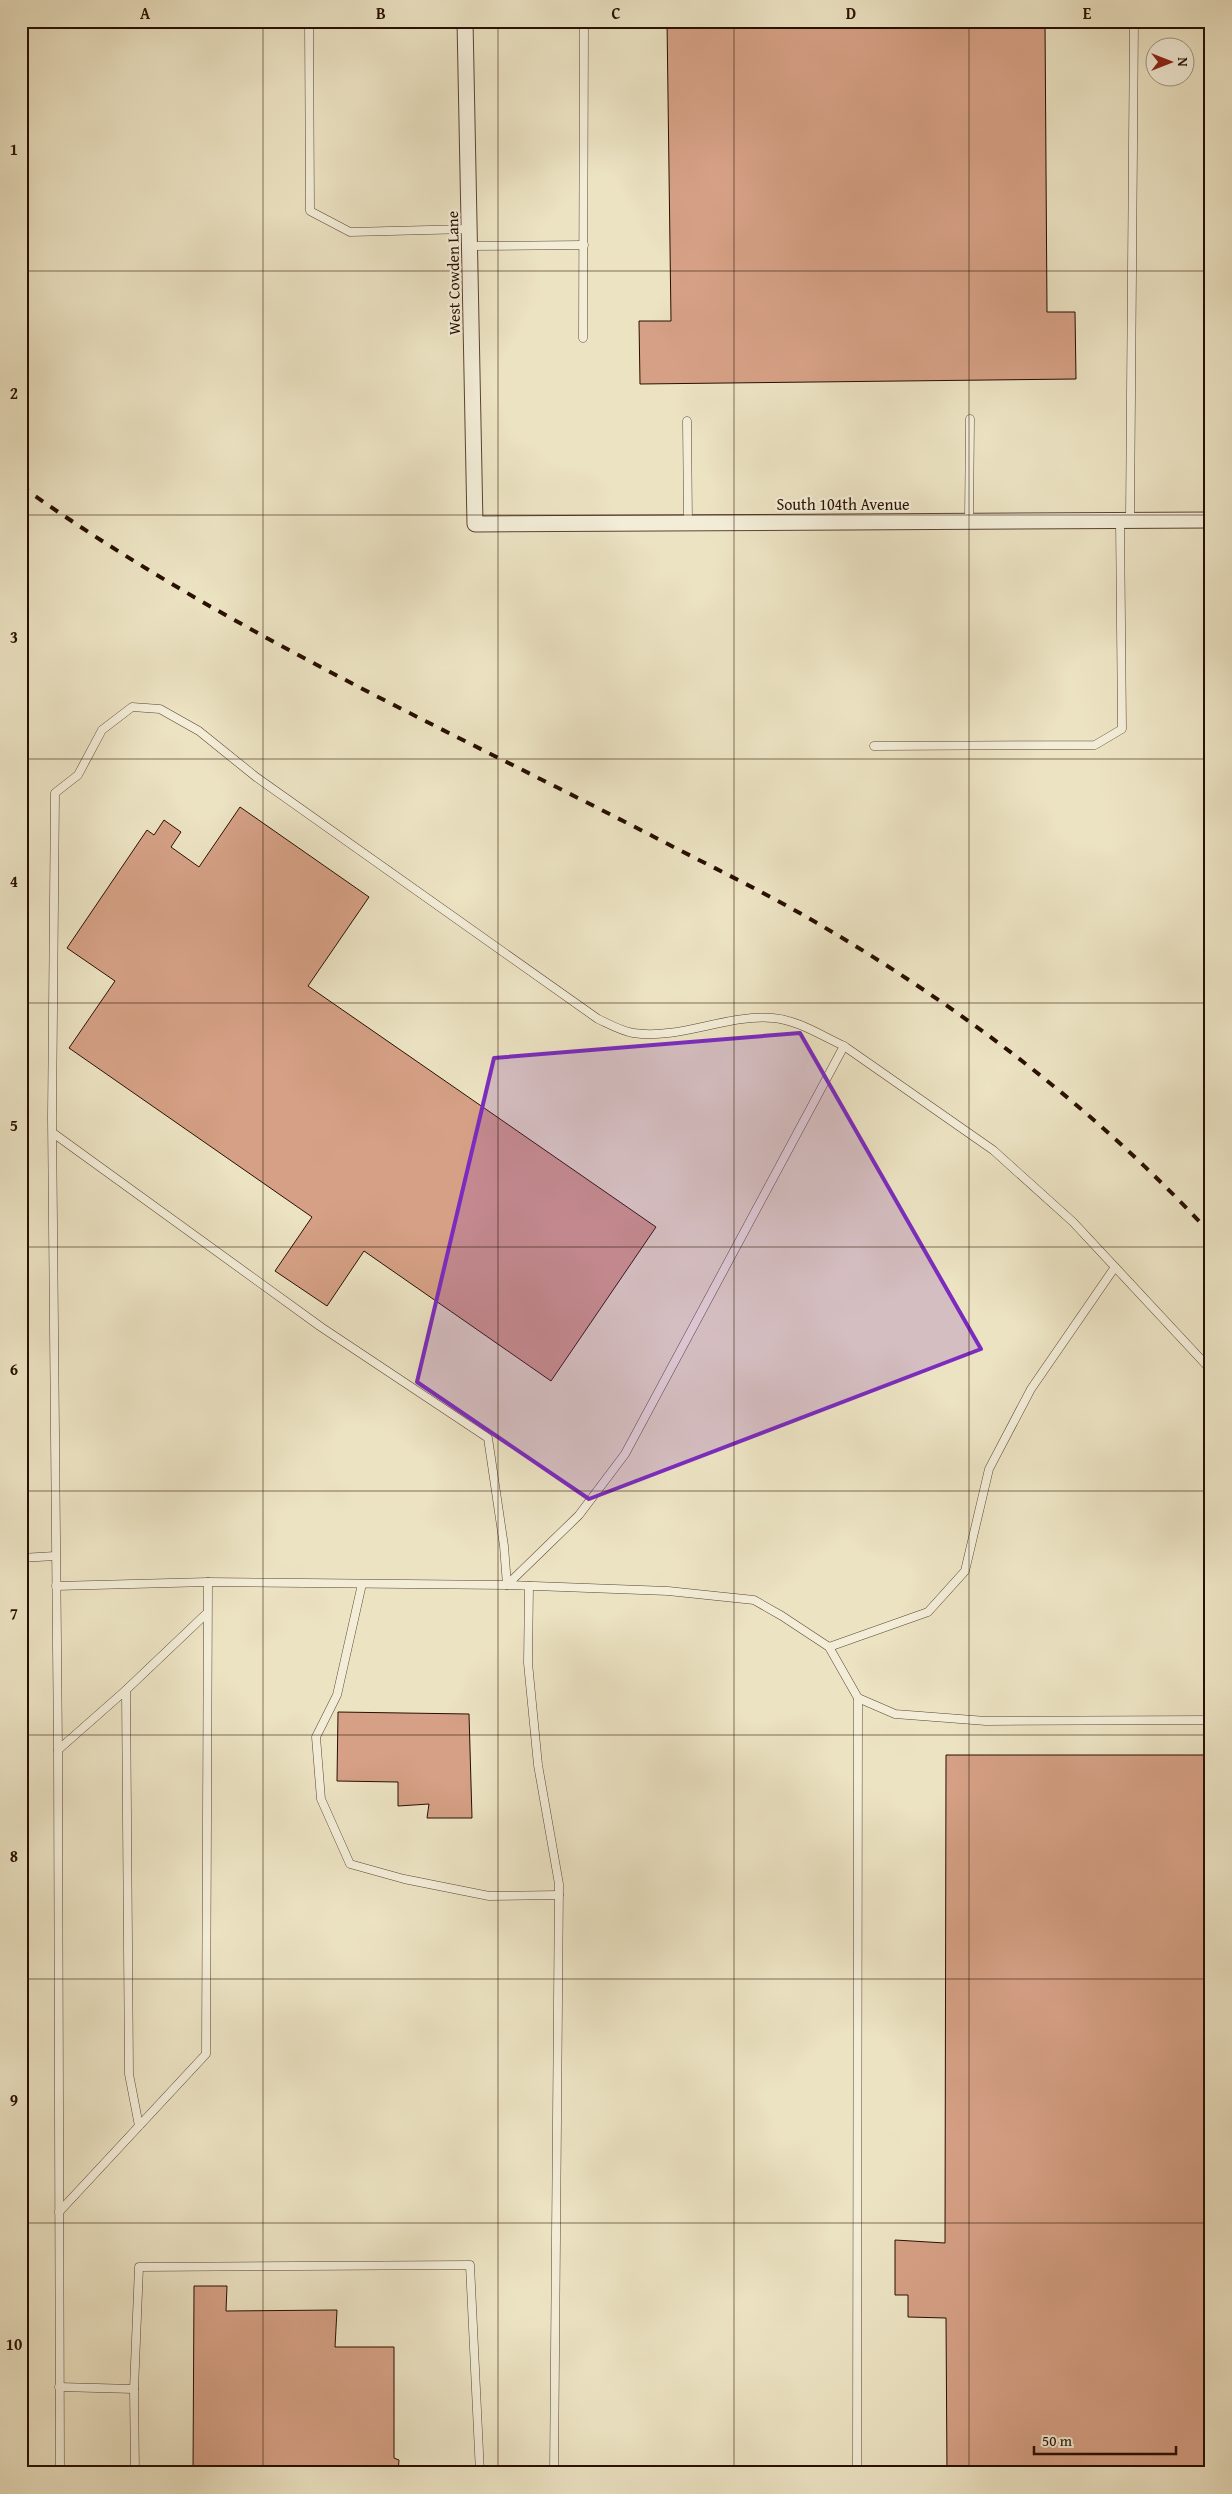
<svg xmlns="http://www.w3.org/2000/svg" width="1232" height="2494" viewBox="0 0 1232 2494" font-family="'Gentium Book Plus',serif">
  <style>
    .building { fill: #d5a085; stroke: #290f00 }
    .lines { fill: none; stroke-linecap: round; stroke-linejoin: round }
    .service-casing { stroke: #5a4431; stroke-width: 9 }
    .minor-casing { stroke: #5a4431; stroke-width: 17 }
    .service { stroke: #f3edd8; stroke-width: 8 }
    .minor { stroke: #f3edd8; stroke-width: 15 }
    .rail { stroke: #290f00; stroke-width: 4; stroke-dasharray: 9 9; stroke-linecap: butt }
    .marked { fill: #7b2cbf; fill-opacity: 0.2; stroke: #7b2cbf; stroke-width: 4; stroke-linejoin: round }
    .grid { fill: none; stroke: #290f00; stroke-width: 1; stroke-opacity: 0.55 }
    .labels { text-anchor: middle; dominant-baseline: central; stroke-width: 4.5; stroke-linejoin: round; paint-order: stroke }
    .street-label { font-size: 16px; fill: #290f00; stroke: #f3edd8 }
    .neatline { fill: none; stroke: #290f00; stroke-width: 2 }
    .grid-label { font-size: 16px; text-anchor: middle; font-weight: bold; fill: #290f00 }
  </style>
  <rect width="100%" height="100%" fill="#ece3c3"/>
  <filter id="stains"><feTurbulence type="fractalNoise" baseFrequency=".004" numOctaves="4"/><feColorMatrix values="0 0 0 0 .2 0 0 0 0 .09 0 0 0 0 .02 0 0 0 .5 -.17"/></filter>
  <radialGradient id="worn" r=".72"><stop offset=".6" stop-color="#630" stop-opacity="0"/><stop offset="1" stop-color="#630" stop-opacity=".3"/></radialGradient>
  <!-- building -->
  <g class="building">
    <path d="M667 21H1045L1047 312H1075L1076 379 640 384 639 321H671Z"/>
    <path d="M240 807 369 897 308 986 656 1227 551 1381 364 1251 327 1306 275 1271 312 1217 69 1048 115 981 67 948 147 830 154 835 164 820 181 832 171 847 199 867Z"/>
    <path d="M338 1712 469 1714 472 1818H427L429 1804 398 1806V1782L337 1781Z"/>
    <path d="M946 1755H1211V2473H947L946 2318 908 2317V2295H895V2240L945 2243Z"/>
    <path d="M194 2286H227L226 2311 337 2310 335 2347H394V2458L399 2460 398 2473H193Z"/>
  </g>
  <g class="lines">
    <defs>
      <g id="service">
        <path d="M309 21 310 211 350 232 469 229"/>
        <path d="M470 246 584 245"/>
        <path d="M583 338 584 21"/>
        <path d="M687 421 688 522"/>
        <path d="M1130 520 1134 21"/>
        <path d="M969 521 970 419"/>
        <path d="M874 746 1095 745 1122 729 1120 520"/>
        <path d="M844 1046 993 1150 1073 1222 1211 1370"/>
        <path d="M53 1133 321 1327 488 1438 504 1546 507 1585 208 1582 56 1586"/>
        <path d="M21 1558 55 1556"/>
        <path d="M362 1584 337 1695 316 1737 321 1799 350 1864 404 1879 489 1896 559 1895"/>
        <path d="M507 1585 668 1591 754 1600 782 1616 829 1647 858 1698 895 1714 986 1721 1211 1720"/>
        <path d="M529 1586 528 1663 538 1765 559 1884 554 2473"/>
        <path d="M829 1647 928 1612 965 1571 989 1469 1031 1389 1115 1267"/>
        <path d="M126 1690 207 1613"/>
        <path d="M58 1750 126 1690 129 2074 139 2126"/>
        <path d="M59 2212 206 2054 208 1582"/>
        <path d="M59 2387 134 2389 139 2267 470 2265 480 2473"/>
        <path d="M134 2389 135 2473"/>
        <path d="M60 2473 58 1750 52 1118 55 793 78 775 102 730 132 707 160 709 199 731 256 777 598 1019C609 1024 621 1031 633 1033 681 1040 726 1014 773 1018 798 1020 822 1036 844 1046L625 1454 579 1515 507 1585"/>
        <path d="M857 2473 858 1698"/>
      </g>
      <path id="minor" d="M465 21 475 524 1211 520"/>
    </defs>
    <!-- service casing -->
    <use href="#service" class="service-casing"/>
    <!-- minor casing -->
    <use href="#minor" class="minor-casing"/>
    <!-- service -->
    <use href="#service" class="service"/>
    <!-- minor -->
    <use href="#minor" class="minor"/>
    <!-- rail -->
    <g class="rail">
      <path d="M1208 21 1211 388"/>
      <path d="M21 486C218 627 445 728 660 840 712 867 766 893 817 923 961 1007 1097 1110 1211 1234"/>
    </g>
  </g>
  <!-- marked area -->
  <path class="marked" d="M800 1033 981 1349 589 1499 417 1382 494 1058Z"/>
  <!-- grid -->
  <path class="grid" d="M263 21V2473M498 21V2473M734 21V2473M969 21V2473M21 271H1211M21 515H1211M21 759H1211M21 1003H1211M21 1247H1211M21 1491H1211M21 1735H1211M21 1979H1211M21 2223H1211"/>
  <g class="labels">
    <!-- street labels -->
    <g class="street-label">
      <text transform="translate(453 273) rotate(-91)">West Cowden Lane</text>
      <text x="843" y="504">South 104th Avenue</text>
    </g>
  </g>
  <!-- margin -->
  <rect width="1232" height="2494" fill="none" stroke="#ece3c3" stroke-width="55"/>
  <!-- north arrow -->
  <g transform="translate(1170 62) rotate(90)"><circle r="24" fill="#f3edd8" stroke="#a29482"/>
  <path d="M0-4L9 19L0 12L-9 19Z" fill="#8f2418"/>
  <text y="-8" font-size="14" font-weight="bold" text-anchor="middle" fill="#290f00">N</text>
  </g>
  <!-- scale -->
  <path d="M1034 2446v8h142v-8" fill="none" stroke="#290f00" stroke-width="2.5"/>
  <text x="1042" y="2446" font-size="15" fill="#290f00" stroke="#f3edd8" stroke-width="4" paint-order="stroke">50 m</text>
  <rect x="28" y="28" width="1176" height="2438" class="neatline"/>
  <g class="grid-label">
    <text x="145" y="19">A</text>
    <text x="381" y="19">B</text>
    <text x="616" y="19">C</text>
    <text x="851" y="19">D</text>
    <text x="1087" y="19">E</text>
    <text x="14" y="155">1</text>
    <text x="14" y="399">2</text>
    <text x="14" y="643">3</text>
    <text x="14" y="887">4</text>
    <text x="14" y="1131">5</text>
    <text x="14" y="1375">6</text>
    <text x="14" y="1619">7</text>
    <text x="14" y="1862">8</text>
    <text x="14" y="2106">9</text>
    <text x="14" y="2350">10</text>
  </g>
  <rect width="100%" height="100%" filter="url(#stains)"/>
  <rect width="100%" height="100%" fill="url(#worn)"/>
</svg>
